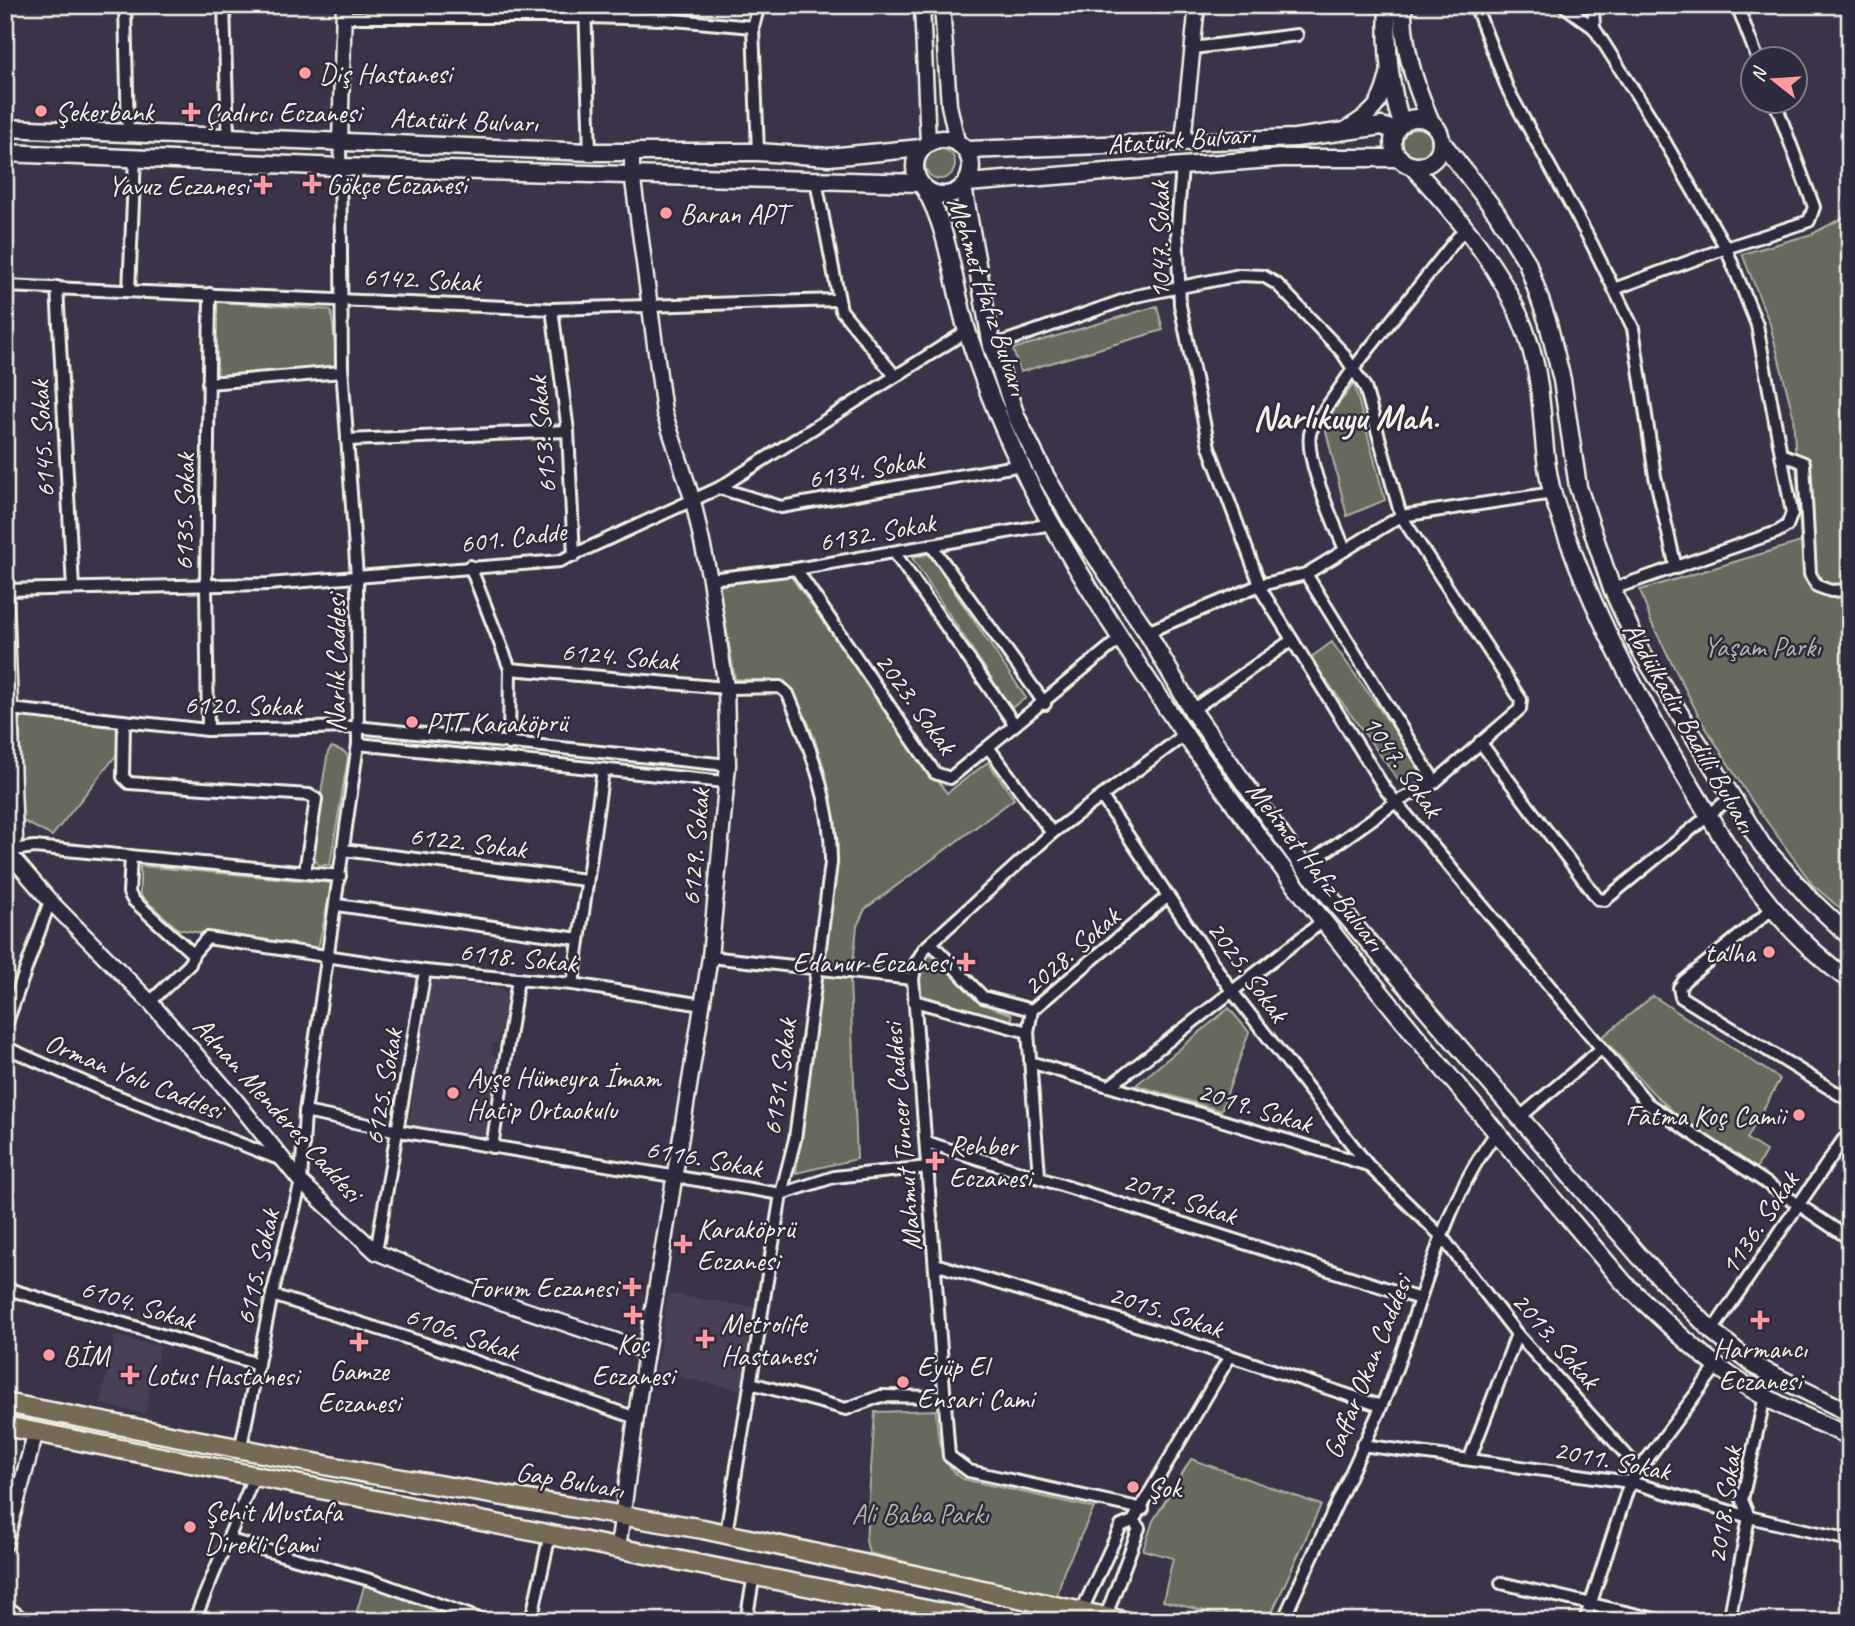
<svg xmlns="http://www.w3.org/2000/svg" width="1855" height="1626" viewBox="0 0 1855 1626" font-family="Caveat,sans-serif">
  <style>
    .built { fill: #494056 }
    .green { fill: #666b5d; stroke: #adaea2; stroke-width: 2 }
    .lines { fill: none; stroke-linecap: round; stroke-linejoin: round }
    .minor-casing { stroke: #f4f1e8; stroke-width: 16 }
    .tertiary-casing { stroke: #f4f1e8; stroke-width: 19 }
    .secondary-casing { stroke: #f4f1e8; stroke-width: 21 }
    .trunk-casing { stroke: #f4f1e8; stroke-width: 23 }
    .minor { stroke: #2f2a3d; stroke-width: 10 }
    .tertiary { stroke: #2f2a3d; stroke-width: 14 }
    .secondary { stroke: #2f2a3d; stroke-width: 16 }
    .trunk { stroke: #756a55; stroke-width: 18 }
    .poi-dot { fill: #ff9aa2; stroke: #2f2a3d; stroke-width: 2.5 }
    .labels { text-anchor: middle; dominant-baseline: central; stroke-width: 5; stroke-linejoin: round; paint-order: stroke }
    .poi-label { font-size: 28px; fill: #f4f1e8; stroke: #2f2a3d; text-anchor: start }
    .street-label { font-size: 28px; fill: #f4f1e8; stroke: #2f2a3d }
    .park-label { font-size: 28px; fill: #b4b5a9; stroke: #2f2a3d }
    .district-label { font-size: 35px; font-weight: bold; fill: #f4f1e8; stroke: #2f2a3d }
  </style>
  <rect width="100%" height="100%" fill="#3b3448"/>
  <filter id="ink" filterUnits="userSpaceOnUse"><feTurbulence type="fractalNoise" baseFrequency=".0143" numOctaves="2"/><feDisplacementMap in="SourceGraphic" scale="14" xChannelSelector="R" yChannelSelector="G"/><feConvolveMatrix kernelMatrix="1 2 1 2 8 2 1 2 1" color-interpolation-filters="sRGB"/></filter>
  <g filter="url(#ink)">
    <!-- built -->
    <g class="built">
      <path d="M431 978 504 990 507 996 498 1042 492 1044 491 1053 498 1058 485 1138 479 1140 408 1128Z"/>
      <path d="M668 1294 755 1307 741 1390 656 1372Z"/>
      <path d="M115 1336 160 1346 145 1414 100 1404Z"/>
    </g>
    <!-- green -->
    <g class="green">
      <circle cx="1417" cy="143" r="15"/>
      <circle cx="940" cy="164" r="15"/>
      <path d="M1850 214V917L1813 885 1749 797 1701 720 1651 622 1640 590 1801 542 1793 415 1770 324 1742 254 1812 234Z"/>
      <path d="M214 301 331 310 338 369 218 380Z"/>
      <path d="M1157 306 1163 330 1020 372 1013 349Z"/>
      <path d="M1354 384 1385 500 1347 516 1324 423Z"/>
      <path d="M929 554 1026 698 1011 708 912 558Z"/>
      <path d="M789 574 947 793 988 762 1014 799 865 909 857 926 853 964 824 961C827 925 837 868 834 833 830 783 816 723 785 682L735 679 719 586Z"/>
      <path d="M1332 642 1422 769 1401 784 1310 658Z"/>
      <path d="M20 715 121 728 118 753 52 836 21 820Z"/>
      <path d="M332 747 345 752 348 757 330 865H318L311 851 328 752Z"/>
      <path d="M140 866 332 883 317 953 178 929 140 895Z"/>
      <path d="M928 955 936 958 979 1003 1011 1014 1012 1018 1009 1021 918 994 920 965Z"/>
      <path d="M821 976 850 979 857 1159 796 1173Z"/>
      <path d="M1653 996 1780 1079 1747 1139 1766 1151 1756 1169 1681 1119 1652 1092 1602 1037Z"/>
      <path d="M1229 1008 1249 1032 1221 1111 1136 1085Z"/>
      <path d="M936 1410C938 1438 938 1463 963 1479L1094 1508 1064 1571 1056 1599 869 1553 866 1541 875 1412Z"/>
      <path d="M1191 1459 1321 1505 1268 1621H1246L1163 1601 1173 1558 1143 1550 1153 1521Z"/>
      <path d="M365 1583 444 1610 441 1621H354Z"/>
    </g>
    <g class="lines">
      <defs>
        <g id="minor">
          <path d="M125 5 128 133"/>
          <path d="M224 5 228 137"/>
          <path d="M585 5 590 152"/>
          <path d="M1475 5 1508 90 1592 244 1633 328 1655 476 1676 568"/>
          <path d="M1563 5 1594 28 1650 116 1726 248 1757 325 1792 513 1787 526 1777 532 1612 589"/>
          <path d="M1593 5 1594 28"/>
          <path d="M1737 5 1758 60"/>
          <path d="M344 17H585L663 19 753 27"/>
          <path d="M1193 48 1297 35"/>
          <path d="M758 152 753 27 759 5"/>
          <path d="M1182 167 1177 227 1180 305 1209 447 1263 593 1385 789 1648 1104 1850 1239"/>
          <path d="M816 181 841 310 895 376"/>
          <path d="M5 286 552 309 837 300"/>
          <path d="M57 287 73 588"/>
          <path d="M1614 289 1726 248 1809 221 1814 207 1775 102"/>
          <path d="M129 290 135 158"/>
          <path d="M552 309 568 431 574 556"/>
          <path d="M992 346 1136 296 1240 275 1263 276 1277 284 1342 352 1365 387 1401 516 1521 700 1520 709 1435 782"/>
          <path d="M208 383 342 372"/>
          <path d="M347 440 568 431"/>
          <path d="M1781 454 1804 463 1810 574 1817 586 1831 591 1847 590 1850 585"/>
          <path d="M719 488 781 507 1022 465"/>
          <path d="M931 545 1045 704"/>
          <path d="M1345 550C1335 524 1302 455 1311 430L1353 369 1465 228"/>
          <path d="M894 552 1015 725"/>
          <path d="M470 566 510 669 509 744"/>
          <path d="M796 569 935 773 950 778 1121 638"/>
          <path d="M710 579 796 569 1052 524"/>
          <path d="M5 590 268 584 560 561 719 488 967 331"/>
          <path d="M1147 632 1260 585 1306 574 1401 516 1553 493"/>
          <path d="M510 669 726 688 780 687 788 694C811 749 832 803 831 863L795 1139 781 1194 726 1534"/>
          <path d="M10 709 208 730 356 727 728 765"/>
          <path d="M1192 710 1292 640"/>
          <path d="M124 722 123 777 129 783 309 795 316 799 305 872"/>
          <path d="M208 730 206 585 210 294"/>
          <path d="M1480 742 1598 899 1605 900 1731 797"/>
          <path d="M358 744 725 782"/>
          <path d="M988 747 1052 833"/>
          <path d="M1102 797 1231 990 1368 1165"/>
          <path d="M343 850 586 880"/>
          <path d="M5 851 34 847 340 876"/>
          <path d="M131 856 129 893 133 900 193 954 190 964 150 1002"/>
          <path d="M1304 867 1396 802 1435 782 1306 574"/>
          <path d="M337 905 579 939"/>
          <path d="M1772 909 1684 981 1679 988 1681 997 1850 1101"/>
          <path d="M931 943 983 997 1032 1010"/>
          <path d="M193 954 207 938 425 971 573 984 703 1005"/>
          <path d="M710 957 913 979"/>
          <path d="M573 984 603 770"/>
          <path d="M914 1001 1028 1032"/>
          <path d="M5 1028 50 901"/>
          <path d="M5 1047 104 1091 282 1160"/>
          <path d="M1030 1062 1368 1165 1442 1237 1517 1334 1640 1470"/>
          <path d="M1110 1086 1323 921"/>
          <path d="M305 1112 399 1131 781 1194 834 1177 928 1167"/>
          <path d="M1519 1118 1601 1049"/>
          <path d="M926 1142 1420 1299"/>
          <path d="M492 1147 518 979"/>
          <path d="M1039 1176 1028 1032 1032 1010 1167 897"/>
          <path d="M376 1252 425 971"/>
          <path d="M935 1264 1155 1331 1381 1406"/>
          <path d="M5 1288 258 1364"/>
          <path d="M272 1295 423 1343 636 1418"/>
          <path d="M1712 1331 1843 1140H1850"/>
          <path d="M751 1383 846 1409 881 1396 944 1397"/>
          <path d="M1362 1445 1630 1482 1749 1517 1850 1540"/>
          <path d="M241 1446 272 1295 301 1182 305 1112 358 744 357 577 342 367 340 142"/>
          <path d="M1470 1458 1517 1334"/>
          <path d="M1143 1509 969 1471 949 1456 913 979 916 963 924 949 1052 833 1183 736"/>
          <path d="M230 1540 377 1582 485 1621"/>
          <path d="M1501 1583 1664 1621"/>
          <path d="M5 1605 26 1621"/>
          <path d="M194 1621 255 1474"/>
          <path d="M531 1621 550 1534"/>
          <path d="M746 1621 754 1575"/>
          <path d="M1077 1621 1121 1526 1133 1521"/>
          <path d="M1104 1621 1139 1528 1133 1521 1230 1356"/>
          <path d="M1283 1621C1315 1549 1349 1479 1381 1407 1421 1316 1436 1212 1497 1132"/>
          <path d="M1585 1621 1630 1482 1717 1366"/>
          <path d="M1729 1621 1749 1517 1742 1500 1765 1396"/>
        </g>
        <g id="tertiary">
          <path d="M922 5 928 143"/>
          <path d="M942 5 949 105 957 141"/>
          <path d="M1343 131C1375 112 1381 106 1389 70"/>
          <path d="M1183 141 1197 5"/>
          <path d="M340 142 344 5"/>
          <path d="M5 577 15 837 8 851 5 845"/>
          <path d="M5 849 50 901 150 1002 233 1097 301 1182 376 1252 475 1293 646 1351"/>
          <path d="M5 1544 36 1431"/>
          <path d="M618 1548 638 1402 710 957 728 765 726 688 710 579 693 501 664 412 632 173V153"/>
          <path d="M886 1621 890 1604"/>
        </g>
        <g id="secondary">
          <path d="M1388 5C1386 44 1389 87 1402 124"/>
          <path d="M1403 5C1402 45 1415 86 1431 122"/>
          <circle cx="1417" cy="142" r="24"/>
          <path d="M5 128 590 152H758L829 157 921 148"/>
          <circle cx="943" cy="167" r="28"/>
          <path d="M1441 141 1496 212 1527 262 1548 323 1562 380 1578 487 1612 589 1640 650 1762 845 1810 899 1850 937"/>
          <path d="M967 150 1295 138 1382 126 1396 131"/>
          <path d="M5 153 340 167 920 183"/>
          <path d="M1411 165C1464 224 1517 284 1535 364 1545 407 1541 453 1553 495 1583 592 1629 681 1680 768 1731 852 1768 921 1850 981"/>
          <path d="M967 183 1282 158H1400"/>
          <path d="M963 187 992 346 1016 416 1045 475 1077 529 1147 632 1192 710 1304 867 1640 1257 1712 1331 1755 1366 1850 1413"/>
          <path d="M925 189C950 232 953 286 968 334 990 402 1020 470 1056 532 1213 806 1421 1043 1624 1283 1654 1311 1684 1341 1717 1366 1756 1396 1804 1417 1850 1436"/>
        </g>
        <g id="trunk">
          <path d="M5 1403 366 1473 703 1529 1124 1621"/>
          <path d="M5 1426 982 1621"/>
        </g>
      </defs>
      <!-- minor casing -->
      <use href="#minor" class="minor-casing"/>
      <!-- tertiary casing -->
      <use href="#tertiary" class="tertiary-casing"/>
      <!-- secondary casing -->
      <use href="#secondary" class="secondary-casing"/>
      <!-- trunk casing -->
      <use href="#trunk" class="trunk-casing"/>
      <!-- minor -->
      <use href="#minor" class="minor"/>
      <!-- tertiary -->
      <use href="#tertiary" class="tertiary"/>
      <!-- secondary -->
      <use href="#secondary" class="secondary"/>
      <!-- trunk -->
      <use href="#trunk" class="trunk"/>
    </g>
  </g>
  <!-- markers -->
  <g class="poi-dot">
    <circle cx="305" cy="73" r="7"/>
    <circle cx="41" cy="111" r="7"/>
    <path d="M187.5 101.5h7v7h7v7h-7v7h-7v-7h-7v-7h7z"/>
    <path d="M308.5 173.5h7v7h7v7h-7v7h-7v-7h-7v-7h7z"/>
    <path d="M259.5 174.5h7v7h7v7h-7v7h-7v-7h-7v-7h7z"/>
    <circle cx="666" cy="213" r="7"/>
    <circle cx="412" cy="722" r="7"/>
    <circle cx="1769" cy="952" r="7"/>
    <path d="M962.5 951.5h7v7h7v7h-7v7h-7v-7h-7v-7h7z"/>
    <circle cx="453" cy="1093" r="7"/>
    <circle cx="1799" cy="1115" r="7"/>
    <path d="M931.5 1150.5h7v7h7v7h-7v7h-7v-7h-7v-7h7z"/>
    <path d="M679.5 1233.5h7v7h7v7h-7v7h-7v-7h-7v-7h7z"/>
    <path d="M628.5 1276.5h7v7h7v7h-7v7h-7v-7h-7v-7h7z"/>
    <path d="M629.5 1304.5h7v7h7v7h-7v7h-7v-7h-7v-7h7z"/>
    <path d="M1756.5 1309.5h7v7h7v7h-7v7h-7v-7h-7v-7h7z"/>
    <path d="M701.5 1328.5h7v7h7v7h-7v7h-7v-7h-7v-7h7z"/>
    <path d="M355.5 1331.5h7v7h7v7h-7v7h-7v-7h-7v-7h7z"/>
    <circle cx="49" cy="1355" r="7"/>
    <path d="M126.5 1364.5h7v7h7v7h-7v7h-7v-7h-7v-7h7z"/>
    <circle cx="903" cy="1382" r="7"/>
    <circle cx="1133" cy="1487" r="7"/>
    <circle cx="190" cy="1527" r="7"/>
  </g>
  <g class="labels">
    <!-- poi labels -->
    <g class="poi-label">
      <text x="319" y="73">Diş Hastanesi</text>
      <text x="55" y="111">Şekerbank</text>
      <text x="205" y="112">Çadırcı Eczanesi</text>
      <text x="326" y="184">Gökçe Eczanesi</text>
      <text x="249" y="185" text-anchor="end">Yavuz Eczanesi</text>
      <text x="680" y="213">Baran APT</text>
      <text x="426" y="722">PTT Karaköprü</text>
      <text x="1755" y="952" text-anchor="end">talha</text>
      <text x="952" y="962" text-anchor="end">Edanur Eczanesi</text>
      <text x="467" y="1077">Ayşe Hümeyra İmam<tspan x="467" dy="32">Hatip Ortaokulu</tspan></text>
      <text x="1785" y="1115" text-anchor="end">Fatma Koç Camii</text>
      <text x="949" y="1145">Rehber<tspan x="949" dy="32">Eczanesi</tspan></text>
      <text x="697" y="1228">Karaköprü<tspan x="697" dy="32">Eczanesi</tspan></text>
      <text x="618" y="1287" text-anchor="end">Forum Eczanesi</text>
      <text x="721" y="1323">Metrolife<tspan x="721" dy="32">Hastanesi</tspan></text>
      <text x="633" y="1343" text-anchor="middle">Koç<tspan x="633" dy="32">Eczanesi</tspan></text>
      <text x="1760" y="1348" text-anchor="middle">Harmancı<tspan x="1760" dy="32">Eczanesi</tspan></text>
      <text x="63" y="1355">BİM</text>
      <text x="917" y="1366">Eyüp El<tspan x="917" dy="32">Ensari Cami</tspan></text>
      <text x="359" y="1370" text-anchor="middle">Gamze<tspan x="359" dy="32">Eczanesi</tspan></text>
      <text x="146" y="1375">Lotus Hastanesi</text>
      <text x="1147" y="1487">Şok</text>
      <text x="204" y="1511">Şehit Mustafa<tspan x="204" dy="32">Direkli Cami</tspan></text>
    </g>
    <!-- street labels -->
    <g class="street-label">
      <text transform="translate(464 120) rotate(2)">Atatürk Bulvarı</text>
      <text transform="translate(1181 139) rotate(-4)">Atatürk Bulvarı</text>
      <text transform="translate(1159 240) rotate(-90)">1047. Sokak</text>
      <text transform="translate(422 279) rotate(3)">6142. Sokak</text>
      <text transform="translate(988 296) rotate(72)">Mehmet Hafız Bulvarı</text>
      <text transform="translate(542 435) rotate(-95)">6153. Sokak</text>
      <text transform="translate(42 439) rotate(-93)">6145. Sokak</text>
      <text transform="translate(866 469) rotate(-10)">6134. Sokak</text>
      <text transform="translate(184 512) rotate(-89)">6135. Sokak</text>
      <text transform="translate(877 532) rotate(-10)">6132. Sokak</text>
      <text transform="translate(513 537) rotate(-7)">601. Cadde</text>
      <text transform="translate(620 656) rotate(5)">6124. Sokak</text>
      <text transform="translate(335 663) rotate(-90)">Narlık Caddesi</text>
      <text transform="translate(916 703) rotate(54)">2023. Sokak</text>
      <text transform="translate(243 705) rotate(1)">6120. Sokak</text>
      <text transform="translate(1690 727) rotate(60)">Abdülkadir Badilli Bulvarı</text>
      <text transform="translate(1403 766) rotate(55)">1047. Sokak</text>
      <text transform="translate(468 842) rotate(7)">6122. Sokak</text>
      <text transform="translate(695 847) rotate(-85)">6129. Sokak</text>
      <text transform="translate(1316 866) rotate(52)">Mehmet Hafız Bulvarı</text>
      <text transform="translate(1071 951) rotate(-41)">2028. Sokak</text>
      <text transform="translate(518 957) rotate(6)">6118. Sokak</text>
      <text transform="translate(1248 971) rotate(54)">2025. Sokak</text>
      <text transform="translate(134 1076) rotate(22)">Orman Yolu Caddesi</text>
      <text transform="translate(779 1077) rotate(-82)">6131. Sokak</text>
      <text transform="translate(383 1087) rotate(-80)">6125. Sokak</text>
      <text transform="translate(1255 1107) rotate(17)">2019. Sokak</text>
      <text transform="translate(278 1109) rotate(48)">Adnan Menderes Caddesi</text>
      <text transform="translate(902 1137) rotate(-95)">Mahmut Tuncer Caddesi</text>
      <text transform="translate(704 1158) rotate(10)">6116. Sokak</text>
      <text transform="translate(1180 1198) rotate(18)">2017. Sokak</text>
      <text transform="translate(1759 1223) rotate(-56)">1136. Sokak</text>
      <text transform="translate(257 1267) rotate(-77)">6115. Sokak</text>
      <text transform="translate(138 1304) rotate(17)">6104. Sokak</text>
      <text transform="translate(1166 1311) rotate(18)">2015. Sokak</text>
      <text transform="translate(462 1333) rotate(19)">6106. Sokak</text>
      <text transform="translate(1556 1340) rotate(49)">2013. Sokak</text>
      <text transform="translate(1367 1367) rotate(-68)">Gaffar Okan Caddesi</text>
      <text transform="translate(1612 1460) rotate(11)">2011. Sokak</text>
      <text transform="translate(570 1480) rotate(10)">Gap Bulvarı</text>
      <text transform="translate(1724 1505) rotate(-82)">2018. Sokak</text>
    </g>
    <!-- park labels -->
    <g class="park-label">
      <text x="1762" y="646">Yaşam Parkı</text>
      <text x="920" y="1513">Ali Baba Parkı</text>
    </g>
    <!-- district labels -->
    <g class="district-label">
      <text x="1346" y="417">Narlıkuyu Mah.</text>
    </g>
  </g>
  <!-- margin -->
  <rect width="1855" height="1626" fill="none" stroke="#2f2a3d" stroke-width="28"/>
  <rect x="14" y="14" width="1827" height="1598" fill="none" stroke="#f4f1e8" stroke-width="2.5" filter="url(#ink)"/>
  <!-- north arrow -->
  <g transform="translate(1774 80) rotate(287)"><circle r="33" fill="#2f2a3d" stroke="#7e7a81" stroke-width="2"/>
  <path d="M0-5L12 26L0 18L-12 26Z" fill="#ff9aa2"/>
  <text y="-10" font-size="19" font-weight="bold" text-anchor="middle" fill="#f4f1e8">N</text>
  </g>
</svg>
